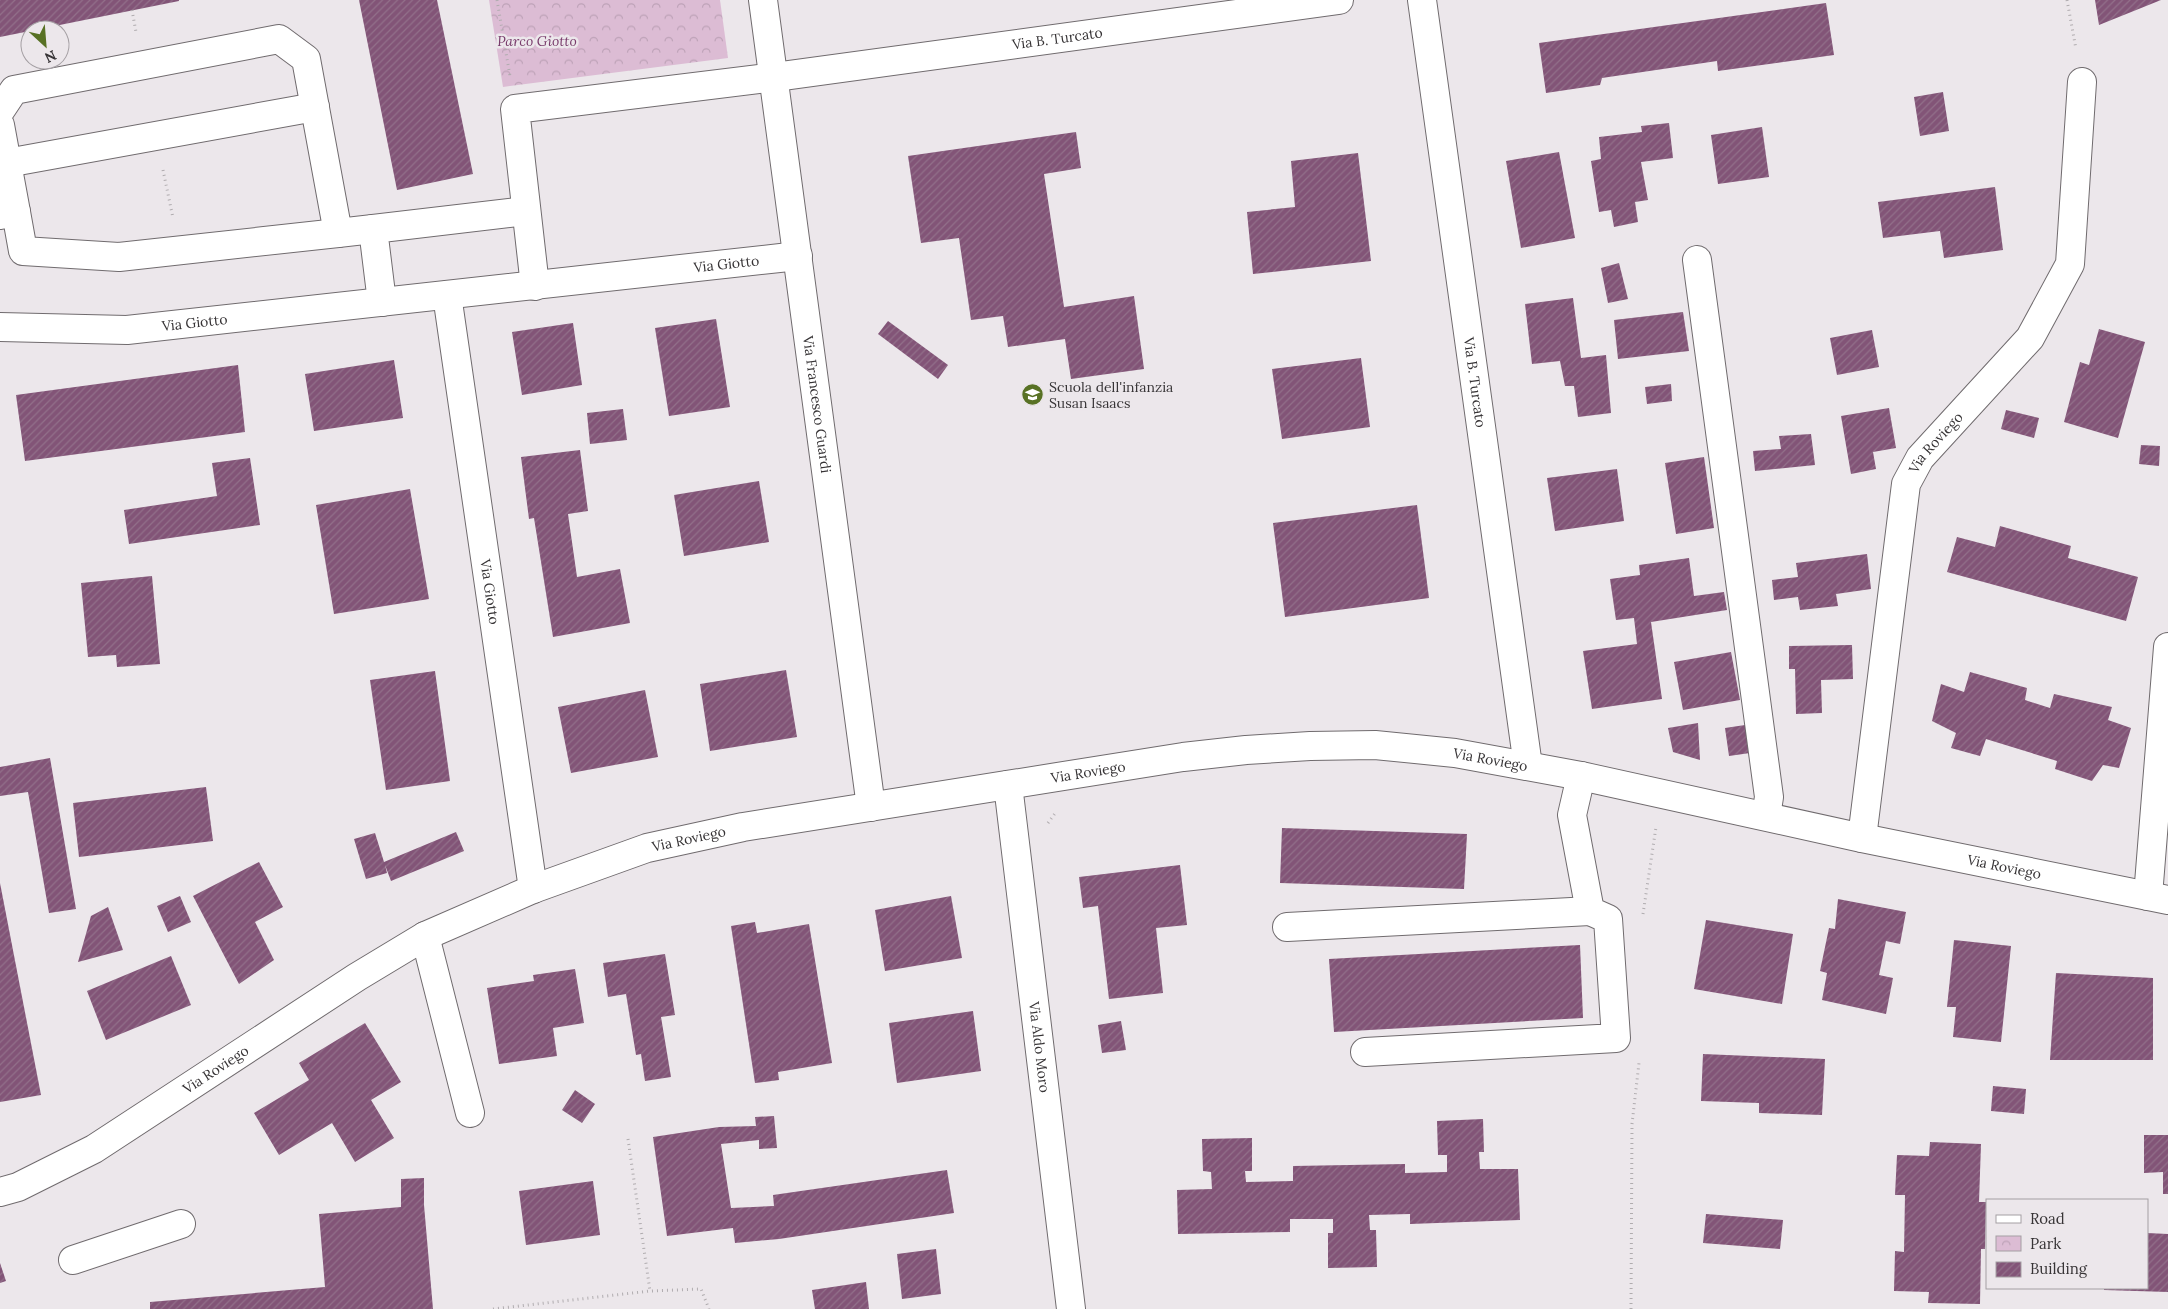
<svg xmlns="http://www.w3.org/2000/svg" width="2168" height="1309" viewBox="0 0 2168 1309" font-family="Lora,serif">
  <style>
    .park { fill: url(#park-crowns) }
    .building { fill: url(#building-hatch) }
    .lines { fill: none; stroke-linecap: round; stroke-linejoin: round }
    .minor-casing { stroke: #706b6e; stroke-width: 30 }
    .path { stroke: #b0acaf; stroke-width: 3; stroke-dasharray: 1 4; stroke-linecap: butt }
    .minor { stroke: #fff; stroke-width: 28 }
    .labels { text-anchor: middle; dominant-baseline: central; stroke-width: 5; stroke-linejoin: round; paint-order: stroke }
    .street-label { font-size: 14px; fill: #373436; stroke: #ece7eb }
    .park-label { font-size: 14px; font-style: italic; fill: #783b6b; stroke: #ece7eb }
    .poi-label { font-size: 14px; fill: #373436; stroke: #ece7eb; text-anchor: start }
  </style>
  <defs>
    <pattern id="park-crowns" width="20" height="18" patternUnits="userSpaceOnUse" patternTransform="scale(1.25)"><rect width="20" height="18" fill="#dcbcd4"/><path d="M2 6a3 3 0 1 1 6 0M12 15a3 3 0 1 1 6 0" fill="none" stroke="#bda2b7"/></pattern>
    <pattern id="building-hatch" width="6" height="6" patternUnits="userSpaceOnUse" patternTransform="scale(1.25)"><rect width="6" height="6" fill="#825477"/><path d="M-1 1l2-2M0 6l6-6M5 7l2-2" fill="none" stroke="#92708a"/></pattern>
  </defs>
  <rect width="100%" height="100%" fill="#ece7eb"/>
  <!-- park -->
  <path class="park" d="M489 0H720L728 58 503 87Z"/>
  <!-- building -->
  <g class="building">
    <path d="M0 0H179V1L0 37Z"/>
    <path d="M359 0H437L473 174 397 190Z"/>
    <path d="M2095 0H2161L2099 25Z"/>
    <path d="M1826 3 1834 55 1718 71 1717 61 1602 78 1600 85 1546 93 1539 43Z"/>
    <path d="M1943 92 1949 131 1920 136 1914 97Z"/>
    <path d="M1669 123 1673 158 1641 162 1648 200 1635 202 1638 222 1614 227 1611 210 1599 212 1591 161 1601 159 1599 137 1642 132 1641 126Z"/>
    <path d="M1762 127 1769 177 1718 184 1711 135Z"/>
    <path d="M1076 132 1081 168 1044 174 1064 307 1134 296 1144 369 1071 379 1065 339 1008 347 1003 316 971 320 959 238 921 243 908 156Z"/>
    <path d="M1559 152 1575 238 1521 248 1506 161Z"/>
    <path d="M1358 153 1371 261 1253 274 1247 212 1295 207 1291 161Z"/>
    <path d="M1995 187 2003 250 1944 258 1940 231 1883 238 1878 202Z"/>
    <path d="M1619 263 1628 299 1608 303 1601 268Z"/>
    <path d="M1573 298 1581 358 1606 355 1611 413 1578 417 1574 386H1565L1560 361 1532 364 1525 304Z"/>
    <path d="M1683 312 1689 351 1618 359 1614 320Z"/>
    <path d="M716 319 730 407 669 416 655 328Z"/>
    <path d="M888 321 948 365 938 379 878 334Z"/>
    <path d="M573 323 582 385 522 395 512 332Z"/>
    <path d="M2099 329 2145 342 2118 438 2064 422 2080 362 2089 365Z"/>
    <path d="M1872 330 1879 367 1837 375 1830 338Z"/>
    <path d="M1361 358 1370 427 1282 439 1272 369Z"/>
    <path d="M394 360 403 418 314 431 305 374Z"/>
    <path d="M238 365 245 432 25 461 16 395Z"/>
    <path d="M1671 384 1672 401 1647 404 1645 387Z"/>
    <path d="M1889 408 1896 448 1873 452 1876 469 1851 474 1841 416Z"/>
    <path d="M623 409 627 440 590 444 587 413Z"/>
    <path d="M2006 410 2039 418 2034 438 2001 429Z"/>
    <path d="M1811 434 1815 465 1755 471 1753 451 1781 449 1779 436Z"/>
    <path d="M2141 445 2160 446 2159 466 2139 464Z"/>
    <path d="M580 450 588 511 568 514 577 577 620 569 630 623 553 637 534 518 529 519 521 457Z"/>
    <path d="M1704 457 1714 528 1676 534 1665 463Z"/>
    <path d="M250 458 260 525 129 544 124 510 217 496 212 463Z"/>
    <path d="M1617 469 1624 521 1555 531 1547 478Z"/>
    <path d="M759 481 769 542 684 556 674 495Z"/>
    <path d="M410 489 429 599 334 614 316 505Z"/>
    <path d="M1417 505 1429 598 1285 617 1273 523Z"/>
    <path d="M2000 526 2071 546 2068 558 2138 577 2126 621 1947 572 1957 537 1995 547Z"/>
    <path d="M1867 554 1871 589 1836 594 1838 606 1800 610 1798 597 1774 600 1772 580 1798 577 1796 563Z"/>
    <path d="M1689 558 1694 596 1724 592 1727 610 1651 622 1662 699 1592 709 1583 651 1637 644 1634 618 1616 620 1610 579 1640 575 1639 565Z"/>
    <path d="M152 576 160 664 117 667 116 655 88 657 81 583Z"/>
    <path d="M1852 645 1853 679 1821 680 1822 713 1796 714 1795 669H1789V646Z"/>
    <path d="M1731 652 1740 700 1683 710 1674 662Z"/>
    <path d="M786 670 797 737 710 751 700 684Z"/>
    <path d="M435 671 450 781 386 790 370 680Z"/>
    <path d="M1970 672 2027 688 2025 700 2050 708 2054 694 2112 707 2108 720 2131 728 2119 768 2103 765 2092 781 2055 769 2057 761 1986 739 1980 756 1951 748 1956 733 1932 721 1941 684 1964 692Z"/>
    <path d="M645 690 658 757 571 773 558 707Z"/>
    <path d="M1698 723 1700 760 1673 752 1668 728Z"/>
    <path d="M1745 725 1750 753 1729 756 1725 728Z"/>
    <path d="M50 758 76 909 49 913 28 792 0 796V767Z"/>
    <path d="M206 787 213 841 79 857 73 803Z"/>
    <path d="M1282 828 1467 834 1464 889 1280 883Z"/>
    <path d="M456 832 464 851 391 881 385 865 387 873 366 879 354 839 375 833 384 862Z"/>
    <path d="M259 862 283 907 255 922 274 960 239 984 193 896Z"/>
    <path d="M1180 865 1187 925 1156 928 1163 993 1109 999 1098 906 1083 908 1079 877Z"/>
    <path d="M0 883 41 1095 0 1102Z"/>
    <path d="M180 896 191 922 168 932 157 906Z"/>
    <path d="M951 896 962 958 885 971 875 910Z"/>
    <path d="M1838 899 1906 912 1900 944 1886 941 1879 975 1893 978 1886 1014 1822 1000 1827 973 1820 971 1829 928 1835 929Z"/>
    <path d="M108 907 123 950 78 962 91 916Z"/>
    <path d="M1706 920 1793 934 1782 1004 1694 989Z"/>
    <path d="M755 922 757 933 809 924 832 1063 778 1072 779 1080 755 1083 731 926Z"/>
    <path d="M1954 940 2011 946 2001 1042 1953 1037 1956 1007H1947Z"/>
    <path d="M1580 945 1583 1018 1334 1032 1329 959Z"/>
    <path d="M665 954 675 1015 661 1017 671 1077 645 1081 641 1054 636 1055 626 994 608 997 603 963Z"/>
    <path d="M171 956 191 1005 106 1040 87 991Z"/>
    <path d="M575 969 584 1023 553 1028 557 1056 499 1064 487 988 534 981 533 975Z"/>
    <path d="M2056 973 2153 978V1060H2050Z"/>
    <path d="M973 1011 981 1071 897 1083 889 1023Z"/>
    <path d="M1121 1021 1126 1050 1102 1053 1098 1025Z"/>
    <path d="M365 1023 401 1082 371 1100 394 1138 355 1162 332 1123 279 1155 254 1113 309 1080 299 1063Z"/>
    <path d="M1703 1054 1825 1059 1822 1115 1759 1113V1103L1701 1101Z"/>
    <path d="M1993 1086 2026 1089 2024 1114 1991 1111Z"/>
    <path d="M575 1090 595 1104 582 1123 562 1110Z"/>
    <path d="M774 1116 777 1148 759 1149V1140L721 1144 731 1208 774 1206 773 1195 947 1170 954 1213 779 1239 735 1243 733 1228 667 1236 653 1137 719 1127 756 1126 755 1117Z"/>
    <path d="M1483 1119 1484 1152H1479L1480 1169H1518L1520 1220 1410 1224V1214L1369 1215 1370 1230H1376L1377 1267 1328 1268V1233H1333V1219H1290V1232L1178 1234 1177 1190 1212 1189 1211 1172 1203 1171 1202 1139 1252 1138V1171H1245L1246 1182 1293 1181V1166L1405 1164V1173L1447 1172V1155H1438L1437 1121Z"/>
    <path d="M2144 1135H2168V1194H2163V1172L2144 1173Z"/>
    <path d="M1930 1142 1981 1144 1979 1202H1986L1985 1249H1981L1980 1304 1928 1303 1929 1292 1894 1291 1895 1251 1904 1252 1905 1195H1895L1897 1155 1929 1156Z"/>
    <path d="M424 1178V1205L433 1309H150V1302L325 1287 319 1214 401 1207V1179Z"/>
    <path d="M593 1181 600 1235 526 1245 519 1191Z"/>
    <path d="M1706 1214 1783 1220 1780 1249 1703 1243Z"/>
    <path d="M2147 1233 2168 1234V1292L2104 1290V1288H2147Z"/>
    <path d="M936 1249 941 1294 902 1299 897 1254Z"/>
    <path d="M0 1263 6 1281 0 1283Z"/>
    <path d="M866 1282 869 1309H815L812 1290Z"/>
  </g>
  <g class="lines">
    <defs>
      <g id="minor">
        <path id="s1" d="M763 0 871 807"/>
        <path id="s2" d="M1422 0 1528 766"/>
        <path d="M0 111 14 90 279 39 306 59 338 233 373 229"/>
        <path d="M0 125 16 212 0 215"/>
        <path d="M7 163 315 107"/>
        <path d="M16 212 23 251 119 257 338 233"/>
        <path d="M1697 260 1769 797 1766 816"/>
        <path id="s3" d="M535 286 515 109 775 77 1339 0"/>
        <path id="s4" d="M447 295 533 889"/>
        <path d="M382 302 373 229 526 211"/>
        <path id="s5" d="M0 327 127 330 798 256"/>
        <path id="s6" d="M1008 785 1071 1309"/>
        <path id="s7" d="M1862 838 1906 484 1920 458 2030 338 2070 264 2082 82"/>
        <path d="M2148 896 2168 647"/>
        <path d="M1287 927 1590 911"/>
        <path d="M425 936 470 1113"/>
        <path d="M1365 1052 1616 1038 1608 919 1590 911 1572 815 1581 776"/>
        <path id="s8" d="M0 1192 18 1187 94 1149 357 977 425 936 533 889 647 848 743 827 1183 757 1246 750 1310 746 1375 745 1455 753 1581 776 1862 838 2168 900"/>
        <path d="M73 1260 181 1224"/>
      </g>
    </defs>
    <!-- minor casing -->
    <use href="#minor" class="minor-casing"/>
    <!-- path -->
    <g class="path">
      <path d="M497 0 510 76"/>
      <path d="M2067 0 2076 49"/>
      <path d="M132 10 136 32"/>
      <path d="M163 170 173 218"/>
      <path d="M1048 823 1056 812"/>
      <path d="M1643 914 1656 827"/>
      <path d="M628 1139 650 1291"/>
      <path d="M493 1309 650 1291 701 1289 709 1309"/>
      <path d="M1631 1309 1632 1124 1639 1063"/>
    </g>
    <!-- minor -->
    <use href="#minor" class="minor"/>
  </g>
  <!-- icons -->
  <defs>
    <symbol id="school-disc" viewBox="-11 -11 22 22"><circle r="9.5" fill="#587124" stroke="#ece7eb"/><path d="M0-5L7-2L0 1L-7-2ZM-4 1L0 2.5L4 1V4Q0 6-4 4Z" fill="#fff"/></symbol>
  </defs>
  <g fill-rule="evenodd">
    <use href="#school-disc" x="1020" y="382" width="25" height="25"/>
  </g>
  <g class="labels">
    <!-- street labels -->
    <g class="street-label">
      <text stroke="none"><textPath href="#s3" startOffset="725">Via B. Turcato</textPath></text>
      <text stroke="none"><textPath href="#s5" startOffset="730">Via Giotto</textPath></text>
      <text stroke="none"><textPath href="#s5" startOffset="195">Via Giotto</textPath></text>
      <text stroke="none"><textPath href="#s2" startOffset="386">Via B. Turcato</textPath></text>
      <text stroke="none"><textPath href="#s1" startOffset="408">Via Francesco Guardi</textPath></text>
      <text stroke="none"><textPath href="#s7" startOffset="408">Via Roviego</textPath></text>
      <text stroke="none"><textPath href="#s4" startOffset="300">Via Giotto</textPath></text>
      <text stroke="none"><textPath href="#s8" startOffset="1589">Via Roviego</textPath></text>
      <text stroke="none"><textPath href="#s8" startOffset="1184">Via Roviego</textPath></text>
      <text stroke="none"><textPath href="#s8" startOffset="779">Via Roviego</textPath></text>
      <text stroke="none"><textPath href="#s8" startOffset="2114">Via Roviego</textPath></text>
      <text stroke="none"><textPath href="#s6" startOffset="264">Via Aldo Moro</textPath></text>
      <text stroke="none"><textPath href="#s8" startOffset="249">Via Roviego</textPath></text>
    </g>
    <!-- park labels -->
    <g class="park-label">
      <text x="537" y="41">Parco Giotto</text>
    </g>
    <!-- poi labels -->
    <g class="poi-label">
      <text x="1049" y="387">Scuola dell'infanzia<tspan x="1049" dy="16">Susan Isaacs</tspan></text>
    </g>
  </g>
  <!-- legend -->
  <rect x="1986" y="1199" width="162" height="90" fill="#ece7eb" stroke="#a49fa3"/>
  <rect x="1996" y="1215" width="25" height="8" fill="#ffffff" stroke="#a49fa3"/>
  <text x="2030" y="1224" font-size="15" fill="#373436">Road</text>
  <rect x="1996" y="1236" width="25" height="15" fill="url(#park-crowns)" stroke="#a49fa3"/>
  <text x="2030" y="1249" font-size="15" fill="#373436">Park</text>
  <rect x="1996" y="1262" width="25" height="15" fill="url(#building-hatch)" stroke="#a49fa3"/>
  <text x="2030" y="1274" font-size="15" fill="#373436">Building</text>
  <!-- north arrow -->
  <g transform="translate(45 45) rotate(154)"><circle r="24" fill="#ece7eb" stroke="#a49fa3"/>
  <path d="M0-4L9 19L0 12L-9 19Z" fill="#587124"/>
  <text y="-8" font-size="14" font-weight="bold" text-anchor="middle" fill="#373436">N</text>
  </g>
</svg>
